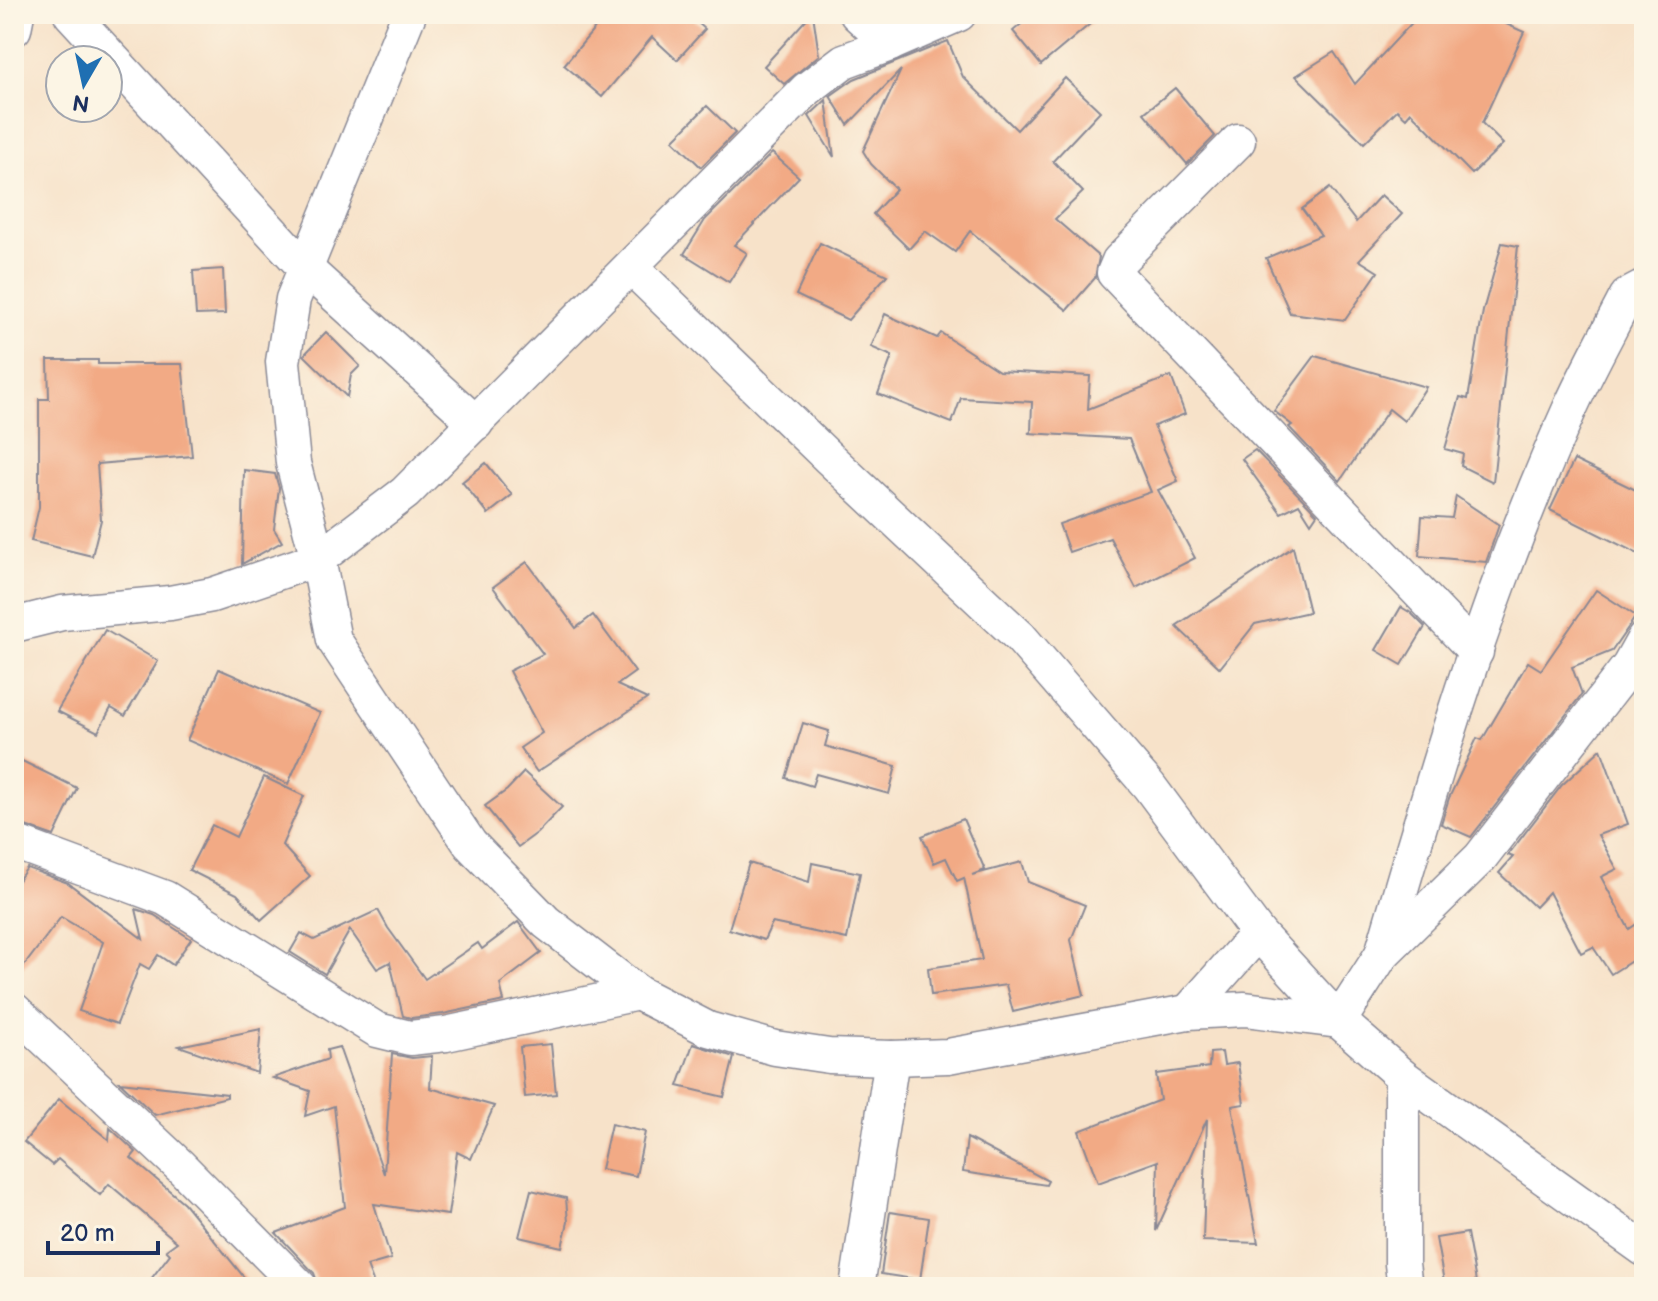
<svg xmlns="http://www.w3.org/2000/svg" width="1658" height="1301" viewBox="0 0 1658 1301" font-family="'Balsamiq Sans',sans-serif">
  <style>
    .building { fill: #f2aa85 }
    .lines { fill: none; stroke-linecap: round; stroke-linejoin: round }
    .minor-casing { stroke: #898894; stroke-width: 37 }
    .minor { stroke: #fff; stroke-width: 34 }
  </style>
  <rect width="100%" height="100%" fill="#fcf5e5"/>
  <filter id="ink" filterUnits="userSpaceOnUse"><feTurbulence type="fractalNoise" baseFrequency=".0125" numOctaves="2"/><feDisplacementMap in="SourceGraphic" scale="16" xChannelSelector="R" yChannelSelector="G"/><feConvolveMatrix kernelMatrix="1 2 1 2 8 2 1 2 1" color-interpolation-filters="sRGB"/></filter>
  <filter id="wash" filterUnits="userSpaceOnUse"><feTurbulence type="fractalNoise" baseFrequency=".006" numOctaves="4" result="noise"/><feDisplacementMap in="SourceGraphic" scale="32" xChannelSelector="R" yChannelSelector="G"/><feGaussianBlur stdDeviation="1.8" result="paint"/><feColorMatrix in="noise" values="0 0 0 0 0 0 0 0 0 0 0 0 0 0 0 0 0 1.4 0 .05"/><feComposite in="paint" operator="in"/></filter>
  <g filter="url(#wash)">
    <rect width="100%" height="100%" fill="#f7e2c9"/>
    <g id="blocks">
      <!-- building -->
      <g class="building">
        <path d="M598 14H688L705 29 677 60 652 37 602 97 564 65 596 27Z"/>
        <path d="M811 14H813L819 55 784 84 764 66Z"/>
        <path d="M1033 14H1102L1041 65 1013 31Z"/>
        <path d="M1420 14H1484L1524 32 1482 123 1503 144 1472 174 1411 112 1406 118 1397 110 1364 143 1296 76 1334 52 1355 84Z"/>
        <path d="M948 41 963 77 1017 130 1065 78 1100 111 1053 161 1083 192 1055 219 1099 257 1095 278 1067 310 970 231 955 252 925 231 909 249 873 214 896 189 871 164 863 151 901 70 848 125 830 96 854 79Z"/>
        <path d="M1175 88 1215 136 1187 164 1144 113Z"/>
        <path d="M826 100 834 157 809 116Z"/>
        <path d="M707 106 735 133 701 167 673 140Z"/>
        <path d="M772 153 799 177 734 245 747 253 729 282 684 254 705 220Z"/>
        <path d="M1330 188 1356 222 1381 195 1402 214 1359 260 1378 272 1345 320 1290 313 1266 258 1321 235 1302 209Z"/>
        <path d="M820 243 887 275 848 320 796 295Z"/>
        <path d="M1502 243 1518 246 1493 482 1461 466 1463 454 1445 449 1460 397 1468 399 1483 311Z"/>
        <path d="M223 269 225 314 196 315 193 271Z"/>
        <path d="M885 314 937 338 941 333 999 371 1090 376 1088 409 1171 376 1185 414 1154 426 1178 481 1158 490 1195 558 1136 588 1110 538 1069 552 1059 524 1151 492 1129 439 1028 433 1031 432 1032 402 961 398 952 423 878 394 892 356 871 347Z"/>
        <path d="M326 332 360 366 351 375 347 397 304 355Z"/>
        <path d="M1315 356 1426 387 1404 421 1389 409 1340 481 1289 427 1292 425 1274 411Z"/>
        <path d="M48 360H98V364H182L192 456 97 464 101 520 92 556 31 541 39 507V399H49Z"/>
        <path d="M1255 450 1317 514 1311 523 1299 504 1281 513 1242 459Z"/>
        <path d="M1574 460 1644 494V557L1550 510Z"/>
        <path d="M486 463 512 495 488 514 462 482Z"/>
        <path d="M244 470 275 474 279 488 274 529 282 542 242 564Z"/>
        <path d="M1456 496 1499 525 1486 562 1419 556 1422 516 1452 518Z"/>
        <path d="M1293 547 1309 612 1255 624 1220 668 1176 626Z"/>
        <path d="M527 562 576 628 593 615 635 672 617 685 647 699 537 772 520 748 542 733 509 671 543 654 493 587Z"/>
        <path d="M1596 590 1636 616 1612 651 1572 667 1582 694 1471 837 1441 824 1449 798 1477 738 1482 740 1528 662 1541 670Z"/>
        <path d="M1401 607 1411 613 1425 627 1402 665 1376 650Z"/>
        <path d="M105 630 158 661 125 716 111 708 98 732 57 711Z"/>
        <path d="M219 669 320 713 288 784 187 740Z"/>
        <path d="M803 723 829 731 825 746 896 766 889 794 816 774 812 786 786 778Z"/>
        <path d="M1601 749 1628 824 1598 835 1617 869 1601 877 1629 929 1644 919V953L1611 974 1593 947 1581 953 1549 892 1535 907 1499 873 1513 857 1508 855 1562 785Z"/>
        <path d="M14 757 77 788 54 836 14 822Z"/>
        <path d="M524 772 562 807 537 833 518 847 485 806 507 790Z"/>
        <path d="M264 777 304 796 282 845 310 876 261 920 237 894 189 870 212 825 236 837Z"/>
        <path d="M963 819 985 870 972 875 1022 862 1028 882 1085 905 1071 940 1084 995 1013 1012 1006 985 931 995 928 968 982 960 964 878 957 881 946 858 934 863 922 836Z"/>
        <path d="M749 863 809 882 812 863 860 873 847 939 772 923 764 940 729 929Z"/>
        <path d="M27 868 68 883 143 939 136 909 154 915 191 939 173 965 158 955 149 969 140 964 117 1024 79 1011 103 942 61 917 14 979V886Z"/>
        <path d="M378 910 388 928 425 979 478 943 482 949 518 922 541 953 500 984 504 1001 443 1014 411 1018 403 1016 390 962 377 969 350 930 325 974 290 952 301 933 314 940Z"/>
        <path d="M261 1029 257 1073 179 1046Z"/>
        <path d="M551 1044 556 1094 525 1097 520 1047Z"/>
        <path d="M693 1044 734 1057 724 1097 678 1086Z"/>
        <path d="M339 1047 384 1174 392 1054 412 1058 432 1056 430 1088 494 1106 471 1159 457 1152 448 1215 374 1204 391 1259 367 1266 375 1287H319L314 1273 276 1233 345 1207 334 1106 305 1116 310 1091 273 1078 328 1059 327 1050Z"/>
        <path d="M1222 1052 1224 1065 1238 1063 1244 1104 1232 1106 1258 1243 1203 1241 1207 1119 1156 1231 1158 1161 1098 1183 1079 1131 1160 1100 1156 1074 1209 1067 1210 1053Z"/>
        <path d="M120 1082 227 1094V1097L155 1115Z"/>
        <path d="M59 1099 109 1140 110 1128 136 1152 131 1158 184 1203 252 1287H145L170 1254 166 1250 177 1242 109 1184 100 1195 58 1159 52 1165 24 1142Z"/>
        <path d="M611 1124 645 1132 636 1176 601 1169Z"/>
        <path d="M967 1138 1048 1181 1046 1185 963 1172Z"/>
        <path d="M531 1190 566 1198 568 1222 562 1247 519 1237Z"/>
        <path d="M890 1212 929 1218 920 1280 881 1274Z"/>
        <path d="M1467 1233 1477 1287H1445L1436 1238Z"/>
      </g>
    </g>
  </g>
  <g filter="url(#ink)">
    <use href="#blocks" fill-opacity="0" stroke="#898894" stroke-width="2"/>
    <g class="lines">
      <defs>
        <g id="minor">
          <path d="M71 14 305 268 476 423"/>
          <path d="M409 14 293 299 283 362 293 463 318 559 334 640 470 844 546 922 638 993 708 1029 775 1048 829 1056 892 1058 948 1056 1188 1012 1245 1009 1339 1021"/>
          <path d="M857 14 890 44"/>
          <path d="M14 29 17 14"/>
          <path d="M1238 141 1119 261 1114 273 1476 652"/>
          <path d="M632 268 830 459 1020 637 1149 786 1258 933 1339 1021 1402 1076 1644 1249"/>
          <path d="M14 625 62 613 170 603 212 595 318 559 405 493 807 89 844 61 890 44 959 14"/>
          <path d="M14 842 165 898 377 1030 410 1038 446 1034 638 993"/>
          <path d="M1382 954C1435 772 1489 588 1567 415 1585 374 1607 335 1627 296L1644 287"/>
          <path d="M14 1010 180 1166 300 1287"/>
          <path d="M1188 1012 1258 933"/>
          <path d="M1339 1021 1382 954 1480 858 1629 666 1644 639"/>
          <path d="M1402 1076V1264L1405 1287"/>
          <path d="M857 1287 892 1058"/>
        </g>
      </defs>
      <!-- minor casing -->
      <use href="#minor" class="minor-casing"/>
      <!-- minor -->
      <use href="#minor" class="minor"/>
    </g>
  </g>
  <!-- margin -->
  <rect width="1658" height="1301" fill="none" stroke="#fcf5e5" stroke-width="48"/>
  <!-- north arrow -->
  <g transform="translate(84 84) rotate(189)"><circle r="38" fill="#fcf5e5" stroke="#a2a6af" stroke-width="2"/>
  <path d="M0-6L14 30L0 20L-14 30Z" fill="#1f6fb2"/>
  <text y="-12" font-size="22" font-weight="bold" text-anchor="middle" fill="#1b2f5e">N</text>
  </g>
  <!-- scale -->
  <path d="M48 1241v12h110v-12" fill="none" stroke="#1b2f5e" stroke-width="4"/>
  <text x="60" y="1241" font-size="24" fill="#1b2f5e" stroke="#fcf5e5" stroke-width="6" paint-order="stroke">20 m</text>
</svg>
